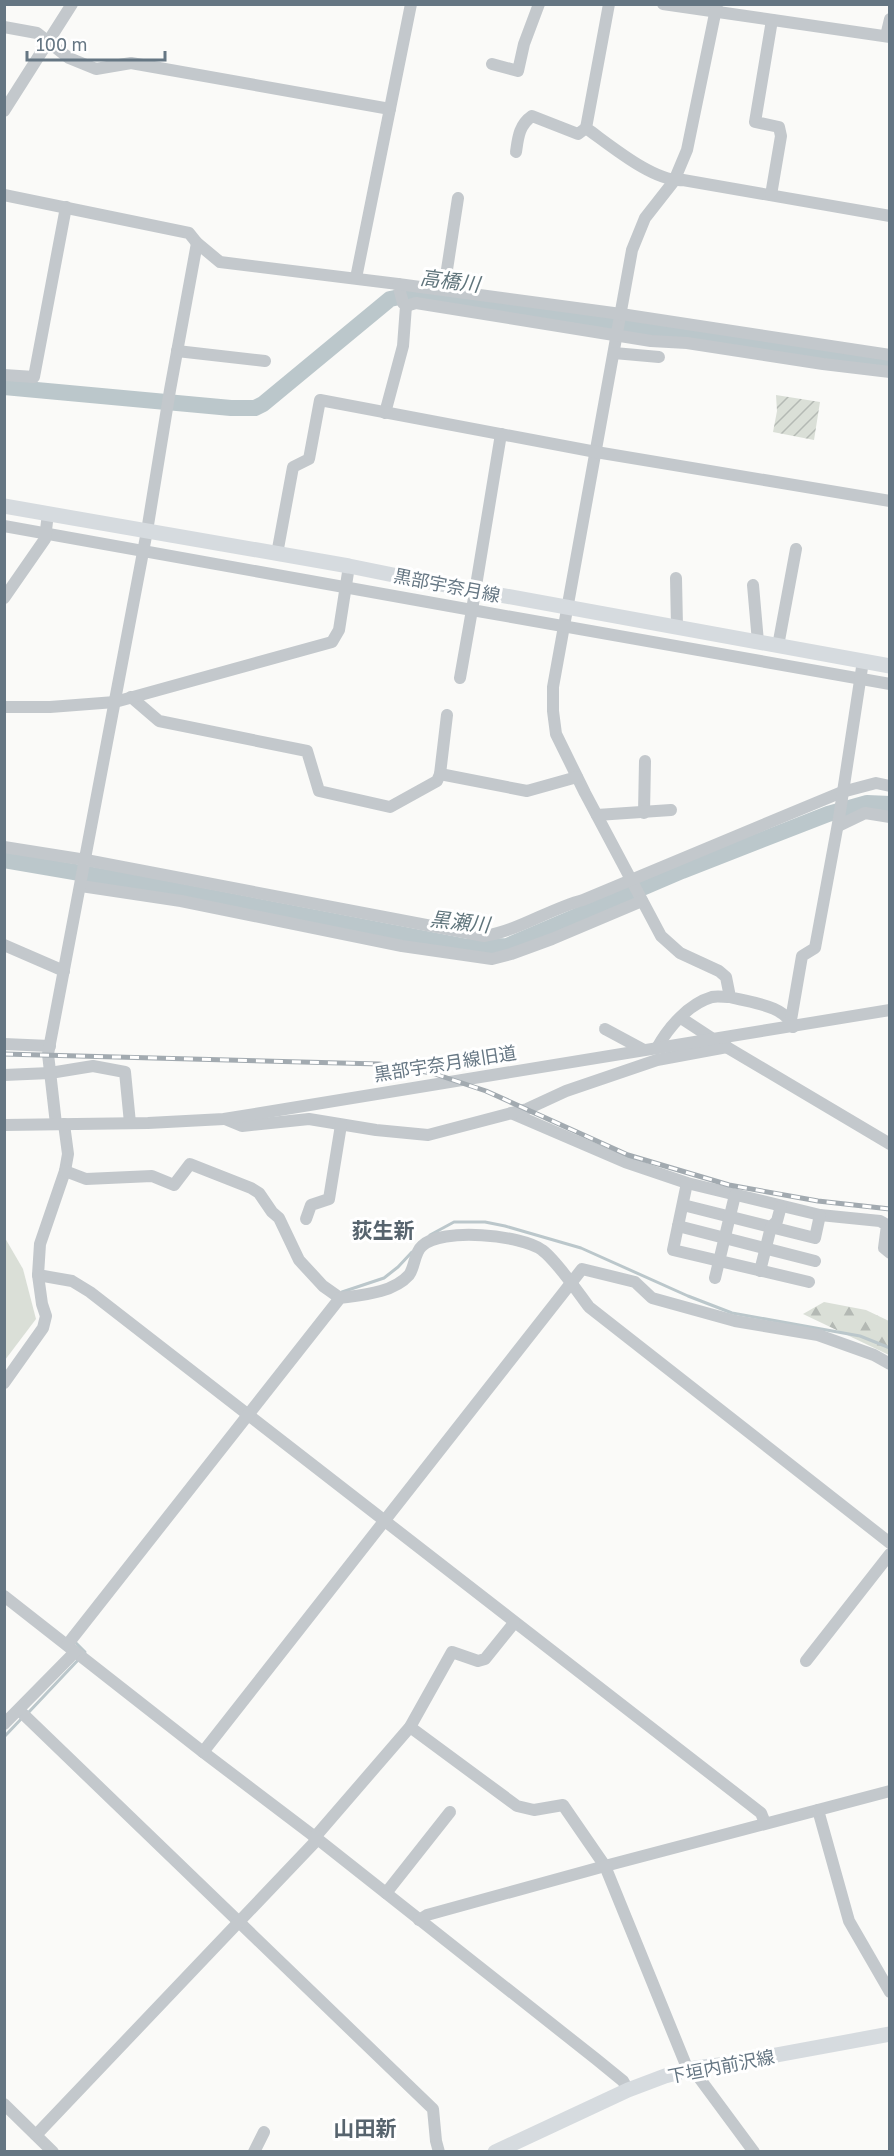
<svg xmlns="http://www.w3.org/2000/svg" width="894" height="2156" viewBox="0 0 894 2156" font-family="'Golos Text','Noto Sans JP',sans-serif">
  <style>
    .forest { fill: url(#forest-firs) }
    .garden { fill: url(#garden-furrows) }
    .pitch { fill: #dadfd7 }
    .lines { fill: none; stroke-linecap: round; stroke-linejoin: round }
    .stream { stroke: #bbc7cb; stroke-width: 3 }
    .river { stroke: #bbc7cb; stroke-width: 16 }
    .minor { stroke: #c3c8cc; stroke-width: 12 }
    .major { stroke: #d6dbdf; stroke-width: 15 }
    .rail-casing { stroke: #a2aab0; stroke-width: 5 }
    .rail { stroke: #fff; stroke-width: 3; stroke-dasharray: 9; stroke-linecap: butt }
    .labels { text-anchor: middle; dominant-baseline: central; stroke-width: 6; stroke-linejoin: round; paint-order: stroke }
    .street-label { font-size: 18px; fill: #657683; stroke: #fff }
    .water-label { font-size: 20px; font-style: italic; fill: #60757c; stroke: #fff }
    .quarter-label { font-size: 21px; font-weight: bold; fill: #57646e; stroke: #fff }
  </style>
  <defs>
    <pattern id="forest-firs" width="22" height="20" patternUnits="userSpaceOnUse" patternTransform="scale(1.5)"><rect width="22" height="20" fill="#dadfd7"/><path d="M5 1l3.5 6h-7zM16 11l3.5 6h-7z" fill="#b4b9b4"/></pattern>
    <pattern id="garden-furrows" width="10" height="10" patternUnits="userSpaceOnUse" patternTransform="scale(1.5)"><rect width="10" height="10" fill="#dadfd7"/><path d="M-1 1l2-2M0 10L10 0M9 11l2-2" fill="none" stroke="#b4b9b4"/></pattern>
  </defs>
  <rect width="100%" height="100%" fill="#fafaf8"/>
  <!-- forest -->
  <path class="forest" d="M824 1302 866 1310 889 1321V1355L803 1314Z"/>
  <!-- garden -->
  <path class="garden" d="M776 395 820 402 814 440 773 432 777 411Z"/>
  <!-- pitch -->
  <path class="pitch" d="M5 1238 23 1269 36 1319 5 1360Z"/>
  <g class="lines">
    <!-- stream -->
    <g class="stream">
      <path d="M430 1235 454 1222H485L505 1226 581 1248 688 1296 732 1313 860 1336 890 1348"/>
      <path d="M342 1292 384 1278 398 1267 412 1252"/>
      <path d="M75 1642 85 1652"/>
      <path d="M28 1713 79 1659"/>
      <path d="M4 1737 23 1717"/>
    </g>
    <!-- river -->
    <g class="river">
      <path d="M4 387 231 408H255L263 404 390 299 414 294 890 365"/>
      <path d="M4 860 115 879 468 947 507 946 682 871 828 814 867 803 890 804"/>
    </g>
    <!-- minor -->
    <g class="minor">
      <path d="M609 4 586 128C610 145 655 183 683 180L890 216"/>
      <path d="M663 4 890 37"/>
      <path d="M717 4 687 150 674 181 645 218 632 250 553 687V711L556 734 585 793 661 936 680 953 719 971 726 977 730 997C751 1003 785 1005 793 1027"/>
      <path d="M4 27 37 33 69 58 96 69 131 63 390 109"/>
      <path d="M886 36 890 19"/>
      <path d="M492 64 518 71 524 44 539 4"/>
      <path d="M4 111 72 4"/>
      <path d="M516 152C518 138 519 125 532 116L578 134 586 128"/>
      <path d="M4 195 189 233 197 243 220 262 398 284 403 303 406 306 403 346 385 413"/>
      <path d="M771 195 781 136 779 127 755 122 772 20"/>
      <path d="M356 278 411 4"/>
      <path d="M398 284 621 314 890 355"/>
      <path d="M444 289 458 198"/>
      <path d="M406 306 416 303 651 341 687 343 823 364 890 372"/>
      <path d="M177 351 265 361"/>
      <path d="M614 353 659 357"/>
      <path d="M4 375 34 377 66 207"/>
      <path d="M501 434 472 610 890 684"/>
      <path d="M4 526 472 610 460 678"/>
      <path d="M277 554 293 467 309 459 320 400 596 452 890 501"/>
      <path d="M676 578 677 627"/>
      <path d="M753 585 758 642"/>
      <path d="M4 598 45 539 48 513"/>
      <path d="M778 646 796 549"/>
      <path d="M131 697 159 721 307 751 319 791 390 807 437 781 440 774 447 715"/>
      <path d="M4 707H50L115 702 332 642 339 630 349 566"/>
      <path d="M440 774 527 791 577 777"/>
      <path d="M644 813 645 761"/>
      <path d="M597 815 671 810"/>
      <path d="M838 826 865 813 890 817"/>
      <path d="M4 847 86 860 484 936C518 931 549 909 583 900L842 792 876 783 890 786"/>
      <path d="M81 886 181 901 402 946 492 959 511 954 552 939 642 901"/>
      <path d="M4 945 64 971"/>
      <path d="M681 1018 713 1039 890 1144"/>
      <path d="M791 1020 802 956 815 948 839 818 863 661"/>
      <path d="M605 1029 644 1050"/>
      <path d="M4 1044 50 1046"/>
      <path d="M657 1048C668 1028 688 1004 712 997 717 996 724 997 730 997"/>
      <path d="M4 1075 50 1073 93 1066 125 1072 130 1123"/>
      <path d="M511 1113 625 1162 687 1183 820 1215 880 1221 887 1225 884 1248 890 1253"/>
      <path d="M225 1119 242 1126 309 1119 376 1130 428 1135 527 1109 566 1091 657 1060 727 1047"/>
      <path d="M56 1124 48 1054 147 531 170 390 197 243"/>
      <path d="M64 1124 68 1154 65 1171 40 1244 38 1275 72 1281 90 1292 761 1813 765 1823"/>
      <path d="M4 1125 148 1123 224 1119 890 1010"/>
      <path d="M65 1171 86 1179 152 1176 174 1185 190 1164 251 1188 259 1193 272 1212 279 1218 299 1260 323 1286 340 1298"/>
      <path d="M687 1183 673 1250 809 1282"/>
      <path d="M683 1205 815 1238 820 1215"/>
      <path d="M306 1219 311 1205 329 1199 341 1125"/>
      <path d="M678 1226 815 1261"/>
      <path d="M760 1271 771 1227 777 1221 781 1206"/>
      <path d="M715 1278 735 1195"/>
      <path d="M4 1383 43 1328 46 1316 42 1304 38 1275"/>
      <path d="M4 1596 203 1752 315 1837 596 2059 623 2081 628 2090"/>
      <path d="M67 1645 340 1298C362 1295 393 1293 409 1275 415 1267 414 1253 422 1246 441 1227 522 1235 542 1250 556 1260 577 1291 589 1307L890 1543"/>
      <path d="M806 1661 890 1554"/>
      <path d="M19 1710 433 2109 436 2141 439 2152"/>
      <path d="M4 1724 75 1652"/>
      <path d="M410 1727 517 1806 534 1810 563 1805 605 1866 688 2070"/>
      <path d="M203 1752 582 1269 635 1282 652 1298 735 1321 818 1335 874 1355 890 1364"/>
      <path d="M818 1810 849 1921 890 1992"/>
      <path d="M386 1893 450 1812"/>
      <path d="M419 1920 427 1915 605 1866 890 1791"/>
      <path d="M695 2068 700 2079 754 2152"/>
      <path d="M4 2104 53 2152"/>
      <path d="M36 2135 314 1843 315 1837 410 1727 452 1652 478 1661 485 1659 514 1623"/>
      <path d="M254 2152 264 2132"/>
    </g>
    <!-- major -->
    <g class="major">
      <path d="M4 506 349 566 418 580 890 666"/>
      <path d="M495 2152 628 2090 665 2076 695 2068 727 2064 890 2034"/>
    </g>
    <defs>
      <path id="rail" d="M4 1054 379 1064 432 1073 486 1091 628 1155 729 1185 818 1201 890 1209"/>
    </defs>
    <!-- rail casing -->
    <use href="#rail" class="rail-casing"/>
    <!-- rail -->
    <use href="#rail" class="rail"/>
  </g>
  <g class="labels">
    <!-- street labels -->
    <g class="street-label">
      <text transform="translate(447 585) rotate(11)">黒部宇奈月線</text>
      <text transform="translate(445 1063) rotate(-9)">黒部宇奈月線旧道</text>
      <text transform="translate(721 2066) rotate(-11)">下垣内前沢線</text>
    </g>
    <!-- water labels -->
    <g class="water-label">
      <text transform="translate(450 280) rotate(7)">高橋川</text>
      <text transform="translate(460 921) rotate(6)">黒瀬川</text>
    </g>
    <!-- quarter labels -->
    <g class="quarter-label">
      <text x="383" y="1230">荻生新</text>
      <text x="365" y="2128">山田新</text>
    </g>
  </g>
  <!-- border -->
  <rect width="894" height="2156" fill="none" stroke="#657683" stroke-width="12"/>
  <!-- scale -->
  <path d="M27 51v9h138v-9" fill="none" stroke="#657683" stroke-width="3"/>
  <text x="36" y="51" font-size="18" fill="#657683" stroke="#ffffff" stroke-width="4.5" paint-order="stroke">100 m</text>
</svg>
